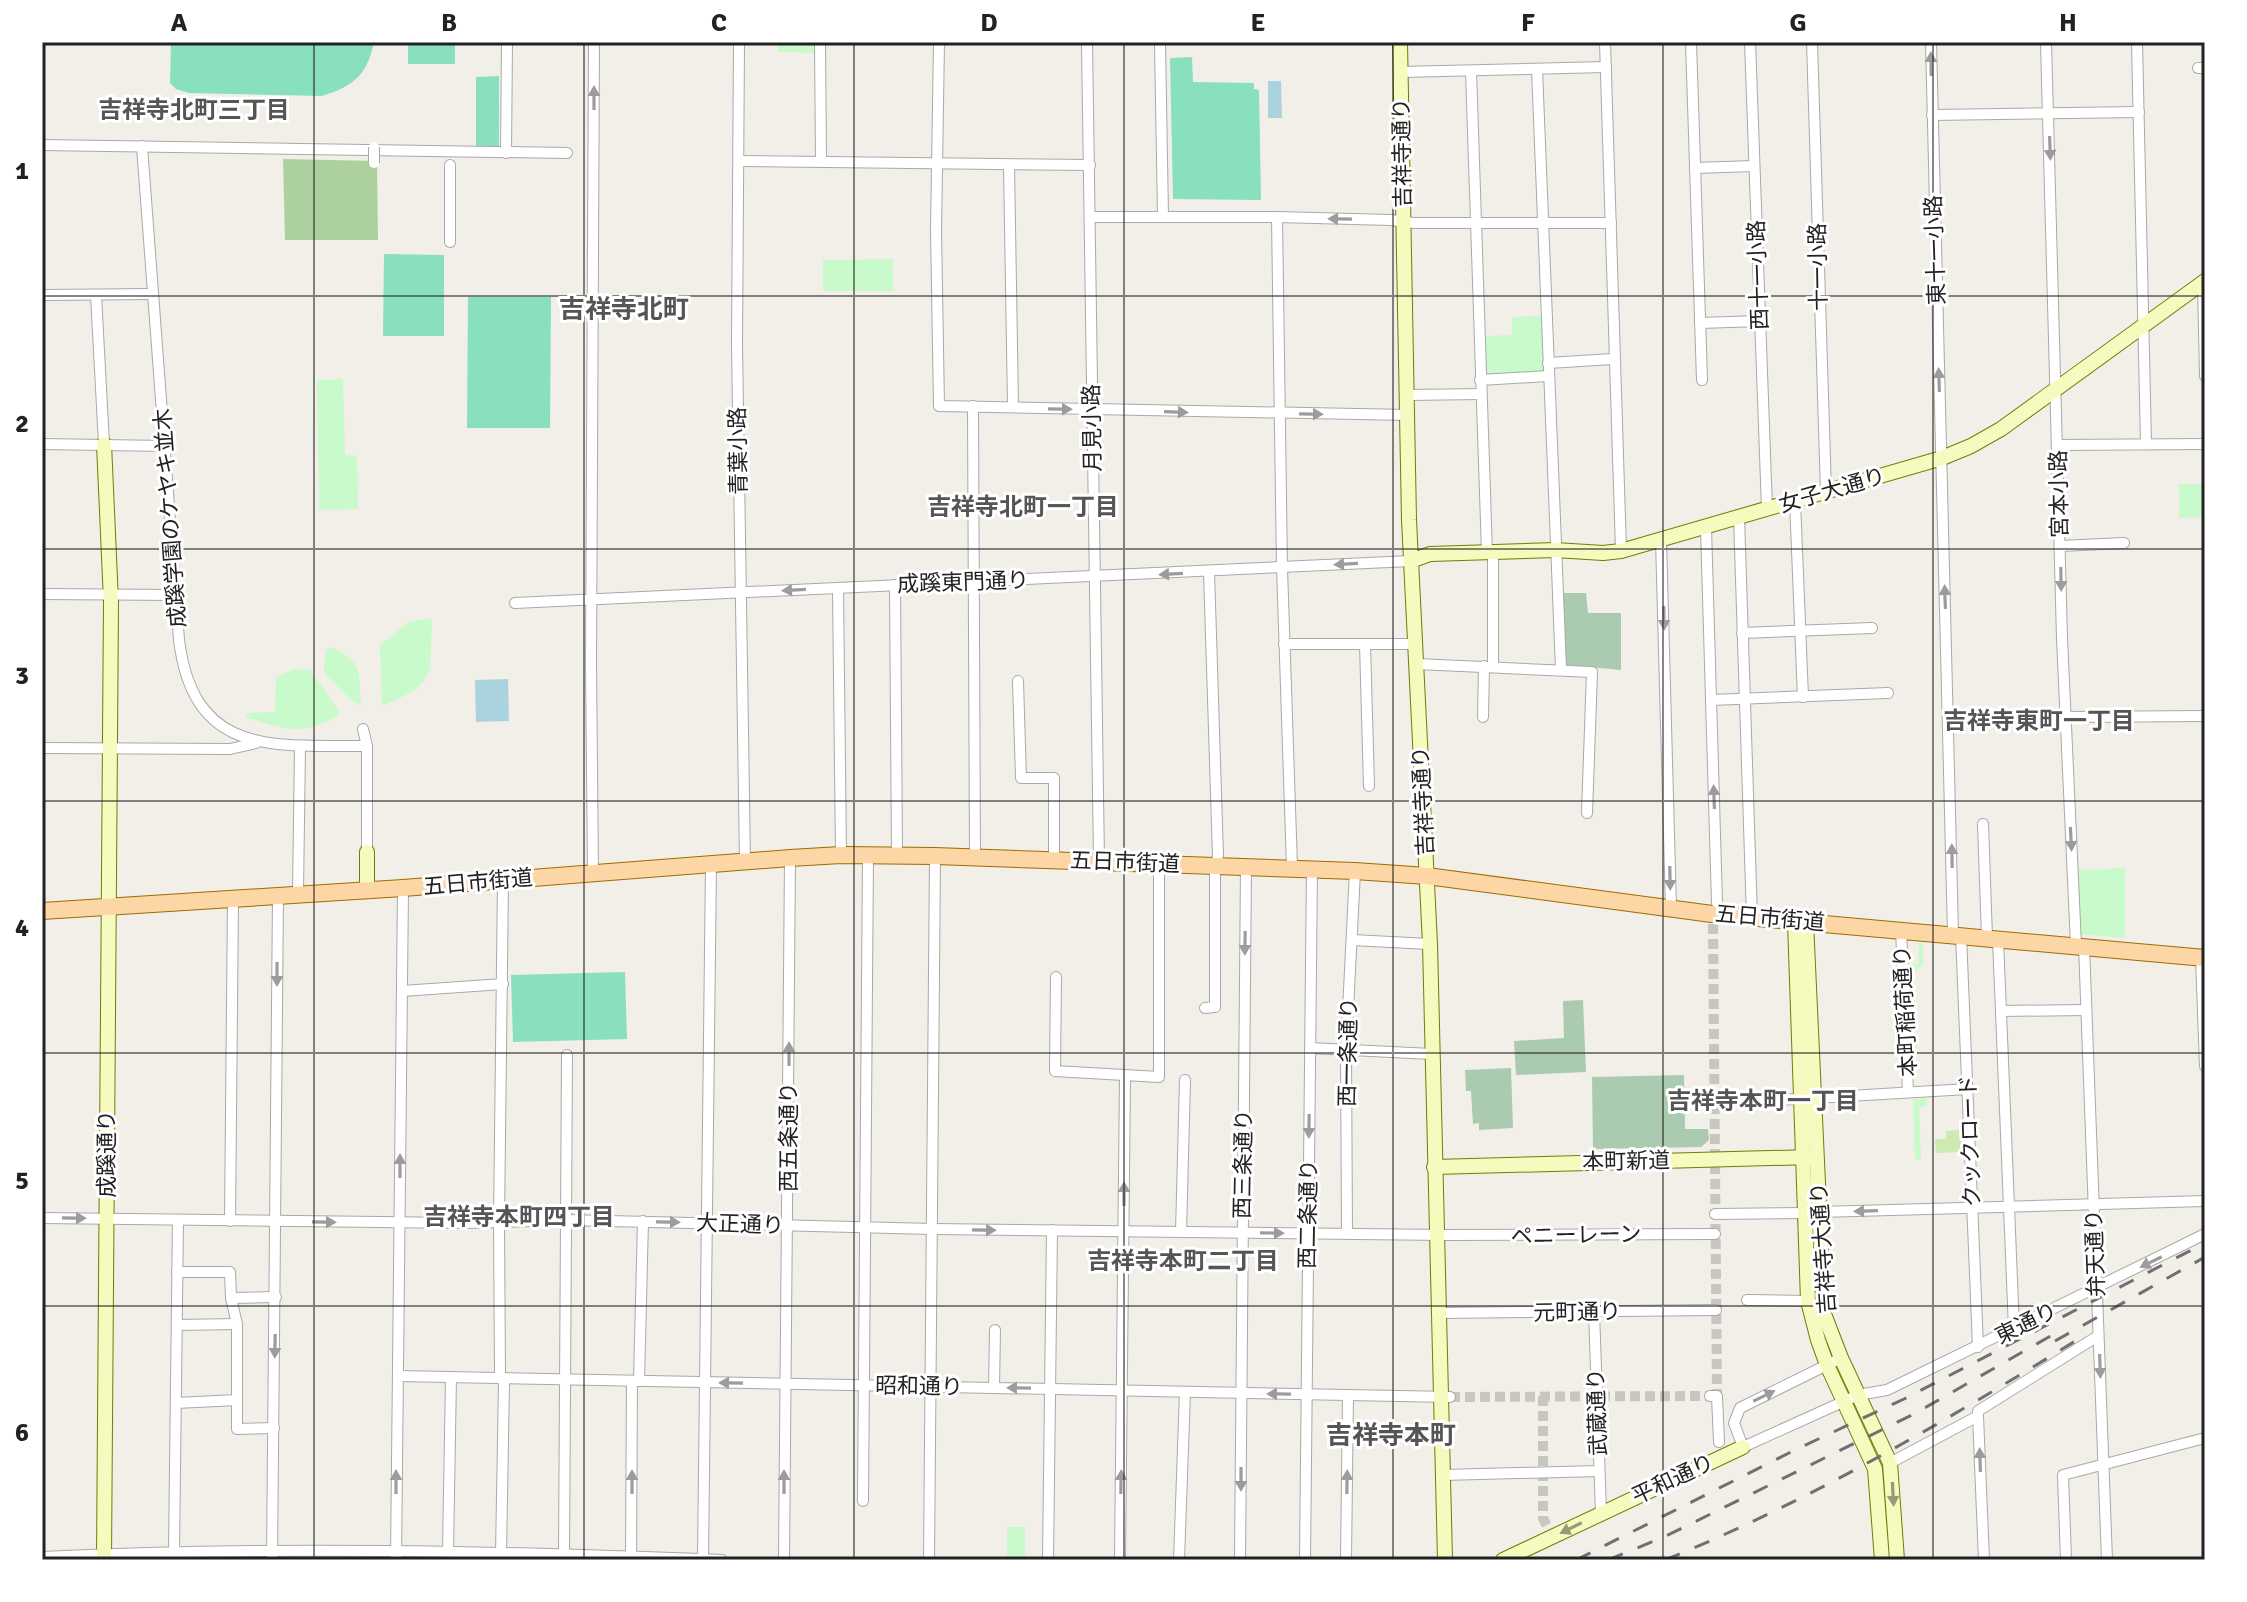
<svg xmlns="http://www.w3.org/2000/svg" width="2247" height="1602" viewBox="0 0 2247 1602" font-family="Signika,'Noto Sans JP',sans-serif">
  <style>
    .grass { fill: #cdebb0 }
    .forest { fill: #add19e }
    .cemetery { fill: #aacbaf }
    .park { fill: #c8facc }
    .pitch { fill: #88e0be }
    .water { fill: #aad3df }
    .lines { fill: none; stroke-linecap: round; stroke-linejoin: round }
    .street-tunnel { stroke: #c8c6c1; stroke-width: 10; stroke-dasharray: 10 5; stroke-linecap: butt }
    .street-casing { stroke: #a9a9a9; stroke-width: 12 }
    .secondary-casing { stroke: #707d05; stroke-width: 16 }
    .primary-casing { stroke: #a06b00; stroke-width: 18 }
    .street { stroke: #fff; stroke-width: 10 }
    .secondary { stroke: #f7fabf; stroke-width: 14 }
    .primary { stroke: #fcd6a4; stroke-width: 16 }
    .rail { stroke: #707070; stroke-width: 3; stroke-dasharray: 16 16; stroke-linecap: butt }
    .street-bridge-casing { stroke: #a9a9a9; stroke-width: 12; stroke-linecap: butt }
    .street-bridge { stroke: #fff; stroke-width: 10 }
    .oneway { fill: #9c9c9c }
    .oneway2 { fill: #979978 }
    .grid { fill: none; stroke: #222; stroke-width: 2; stroke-opacity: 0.55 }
    .labels { text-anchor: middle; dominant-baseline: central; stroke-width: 6; stroke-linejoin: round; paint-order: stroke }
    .street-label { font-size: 22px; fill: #222; stroke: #fff }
    .neighbourhood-label { font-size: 24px; font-weight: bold; fill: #555; stroke: #fff }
    .quarter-label { font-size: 26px; font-weight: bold; fill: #555; stroke: #fff }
    .neatline { fill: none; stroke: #222; stroke-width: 3 }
    .grid-label { font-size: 26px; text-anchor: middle; font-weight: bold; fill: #222 }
  </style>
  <rect width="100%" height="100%" fill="#f2efe9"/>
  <!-- grass -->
  <path class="grass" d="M1961 1130 1962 1152 1936 1153 1935 1139H1946V1131Z"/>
  <!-- forest -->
  <path class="forest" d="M283 159 377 161 378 240H285Z"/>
  <!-- cemetery -->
  <g class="cemetery">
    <path d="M1562 593H1586L1588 613H1621V670L1566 665Z"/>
    <path d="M1583 1000 1586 1072 1516 1075 1514 1041 1564 1038 1563 1001Z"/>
    <path d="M1511 1068 1513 1128 1479 1130V1123L1473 1124 1471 1091H1466L1465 1070Z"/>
    <path d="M1684 1075 1685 1129H1708L1709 1140 1701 1147 1593 1149 1592 1077Z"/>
  </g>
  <!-- park -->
  <g class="park">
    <path d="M778 42H815V53L778 52Z"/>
    <path d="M893 259V291H823V260Z"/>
    <path d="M1542 316 1543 372 1489 375 1484 371 1482 336 1512 335V317Z"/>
    <path d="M343 379 345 455 357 456 358 509 319 510 317 380Z"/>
    <path d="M2179 484H2205V517L2179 518Z"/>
    <path d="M432 618C429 676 440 682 382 706L380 645 409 622Z"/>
    <path d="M332 647C365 665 358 670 361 705L352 701 324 673 326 650Z"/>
    <path d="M295 669 310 670 339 711V715C302 737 285 729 247 718L245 713 275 712 276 677Z"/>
    <path d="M2125 868V938L2079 934 2076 870Z"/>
    <path d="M1919 943H1923V964L1914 972 1917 1052H1912L1908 965 1918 963Z"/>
    <path d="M1927 1098V1106L1919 1107 1921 1160H1915L1913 1099Z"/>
    <rect x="1007" y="1527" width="18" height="30"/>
  </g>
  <!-- pitch -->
  <g class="pitch">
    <path d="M171 42H374C367 75 354 86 322 96L189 93 176 89 170 83Z"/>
    <rect x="408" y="42" width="47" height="22"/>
    <path d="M1192 57 1193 82 1254 83V89L1259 90 1261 200 1173 199 1170 58Z"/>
    <path d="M499 76V151H476V77Z"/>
    <path d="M384 254 444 255V336H383Z"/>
    <path d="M468 297H551L550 428H467Z"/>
    <path d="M625 972 627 1039 513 1042 511 975Z"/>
  </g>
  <!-- water -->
  <g class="water">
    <path d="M1268 81H1281L1282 118H1268Z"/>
    <path d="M508 679 509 721 476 722 475 680Z"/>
  </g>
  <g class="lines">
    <!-- street-tunnel -->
    <g class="street-tunnel">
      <path d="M1713 924 1717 1396"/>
      <path d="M1543 1396V1518L1549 1530"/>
      <path d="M1450 1397 1710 1396"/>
    </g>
    <defs>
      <g id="street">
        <path d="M739 42 737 345 745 861"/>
        <path d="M820 42 821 161"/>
        <path d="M939 42 936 230 939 406 1408 415"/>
        <path d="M1087 42 1099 861"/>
        <path d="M1160 42 1163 217"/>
        <path d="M1605 42 1621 551"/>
        <path d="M1691 42 1702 380"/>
        <path d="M1750 42 1767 509"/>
        <path d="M1812 42 1826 492"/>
        <path d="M1931 42 1953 934"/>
        <path d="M2046 42 2062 638 2076 945"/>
        <path d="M2137 42 2146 444"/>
        <path d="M2198 68H2205"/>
        <path d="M1537 69 1561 669"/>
        <path d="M1471 71 1487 553"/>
        <path d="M1401 72 1606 67"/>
        <path d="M1932 115 2139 112"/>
        <path d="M42 145 567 153"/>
        <path d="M142 146 179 640C194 758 274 745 367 746"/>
        <path d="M506 153 507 42"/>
        <path d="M740 161 1090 165"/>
        <path d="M1009 165 1013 407"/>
        <path d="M1695 168 1754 166"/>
        <path d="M1091 217H1277L1391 220 1414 223H1611"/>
        <path d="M1277 217 1282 568 1292 867"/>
        <path d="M450 242V165"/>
        <path d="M2203 283 2205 376"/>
        <path d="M42 295 153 294"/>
        <path d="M96 295 104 444"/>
        <path d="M1700 323 1760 321"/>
        <path d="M1548 363 1613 359"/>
        <path d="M1480 380 1548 376"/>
        <path d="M1408 395 1481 394"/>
        <path d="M973 406 975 857"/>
        <path d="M42 444 165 446"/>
        <path d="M2057 445 2205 444"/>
        <path d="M1795 501 1803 697"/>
        <path d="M1739 517 1752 918"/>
        <path d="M1706 528 1717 903"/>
        <path d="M1661 540 1671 908"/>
        <path d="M2060 546 2124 543"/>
        <path d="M1493 553V666"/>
        <path d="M895 585 897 855"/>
        <path d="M838 588 841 855"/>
        <path d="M42 594 175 595"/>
        <path d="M515 603 1411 561"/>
        <path d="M1742 633 1872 628"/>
        <path d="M1284 644H1416"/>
        <path d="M1365 644 1369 786"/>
        <path d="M1417 664 1592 672 1587 813"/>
        <path d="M1018 681 1021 778H1054V859"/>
        <path d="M1711 700 1888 693"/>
        <path d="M1483 717 1484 666"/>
        <path d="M1949 718 2205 716"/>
        <path d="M363 729 367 746V852"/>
        <path d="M42 748 230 749 256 743"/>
        <path d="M1983 824 1987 938"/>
        <path d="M593 873 591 664 594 42"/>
        <path d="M298 894 300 746"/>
        <path d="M1901 929 1908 1092"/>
        <path d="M1961 935 1978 1347"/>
        <path d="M1998 939 2014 1329"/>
        <path d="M1352 940 1430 944"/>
        <path d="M2084 946 2107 1560"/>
        <path d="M2201 957 2205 1066"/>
        <path d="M1056 977 1055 1071 1159 1077V863"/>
        <path d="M402 991 503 984"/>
        <path d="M1205 1008 1215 1007V874L1218 856 1209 572"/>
        <path d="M2001 1011 2086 1010"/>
        <path d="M1310 1048 1432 1054"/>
        <path d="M1815 1098 1968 1089"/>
        <path d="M1714 1101 1803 1099"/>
        <path d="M1820 1212 2205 1201"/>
        <path d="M1715 1214 1807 1213"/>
        <path d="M42 1218 463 1223 566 1220 933 1229 1445 1235 1715 1234"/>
        <path d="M230 1221 233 899"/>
        <path d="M1181 1232 1185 1080"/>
        <path d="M1347 1234 1346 1050 1355 871"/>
        <path d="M231 1298 276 1297"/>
        <path d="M1747 1300 1808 1301"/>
        <path d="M1594 1311 1601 1513"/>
        <path d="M1439 1313 1716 1310"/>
        <path d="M177 1325 237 1324"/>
        <path d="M1841 1358 1740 1408 1734 1423 1743 1447 1858 1395 1887 1390 2205 1234"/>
        <path d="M398 1376 1450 1397"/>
        <path d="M639 1381 643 1221"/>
        <path d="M994 1388 995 1330"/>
        <path d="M1710 1396H1717L1719 1442"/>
        <path d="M237 1400V1429L274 1428"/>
        <path d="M176 1403 237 1400V1324L231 1298 230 1272H177"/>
        <path d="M1978 1416 1984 1560"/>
        <path d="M1890 1463 1978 1416V1411L2098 1336"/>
        <path d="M1443 1475 1599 1471"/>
        <path d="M863 1501 868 855"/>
        <path d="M174 1552 178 1220"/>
        <path d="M448 1552 451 1377"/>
        <path d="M501 1554 504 1383 500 1375 499 1222 503 880"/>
        <path d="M564 1556 567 1055"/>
        <path d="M42 1557C269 1546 496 1551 722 1560"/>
        <path d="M703 1559 711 864"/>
        <path d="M272 1560 278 896"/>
        <path d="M396 1560 403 888"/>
        <path d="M631 1560 632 1381"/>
        <path d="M784 1560 790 858"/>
        <path d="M929 1560 935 856"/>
        <path d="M1048 1560 1052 1230"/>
        <path d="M1120 1560 1125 1077"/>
        <path d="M1179 1560 1185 1392"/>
        <path d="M1240 1560 1246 865"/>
        <path d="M1305 1560 1312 868"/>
        <path d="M1346 1560 1348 1395"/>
        <path d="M2066 1560 2063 1475 2205 1438"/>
      </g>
      <g id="secondary">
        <path d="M1400 42 1409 520 1430 944 1445 1560"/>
        <path d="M1411 561 1430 554 1555 550 1603 553 1621 551 1942 458 1971 446 2001 429 2205 281"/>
        <path d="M367 852V890"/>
        <path d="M1795 922 1808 1301 1818 1340 1827 1365 1875 1469 1882 1560"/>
        <path d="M1806 922 1824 1314 1841 1358 1890 1463 1897 1560"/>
        <path d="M1434 1167 1813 1157"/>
        <path d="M104 1560 111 601 104 444"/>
        <path d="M1503 1560 1743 1447"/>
      </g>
      <path id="primary" d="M42 911 403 888 790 858 841 855 935 856 1355 871 1427 876 1712 914 2205 958"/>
    </defs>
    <!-- street casing -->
    <use href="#street" class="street-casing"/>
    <!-- secondary casing -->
    <use href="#secondary" class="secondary-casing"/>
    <!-- primary casing -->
    <use href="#primary" class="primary-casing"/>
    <!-- street -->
    <use href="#street" class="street"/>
    <!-- secondary -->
    <use href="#secondary" class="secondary"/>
    <!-- primary -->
    <use href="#primary" class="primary"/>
    <!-- rail -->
    <g class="rail">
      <path d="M2055 1341 2205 1257"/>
      <path d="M1576 1560 1799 1448 1904 1399 2205 1243"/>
      <path d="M1608 1560 1666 1536 1914 1414 2061 1330"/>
      <path d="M1665 1560C1810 1501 1944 1422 2077 1340"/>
    </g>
    <defs>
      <path id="street-bridge" d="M374 163V147"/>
    </defs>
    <!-- street-bridge casing -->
    <use href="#street-bridge" class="street-bridge-casing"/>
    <!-- street-bridge -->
    <use href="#street-bridge" class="street-bridge"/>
  </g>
  <!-- one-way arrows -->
  <defs><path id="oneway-solid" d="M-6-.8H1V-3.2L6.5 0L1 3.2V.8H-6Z" transform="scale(2)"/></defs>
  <g class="oneway">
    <use href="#oneway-solid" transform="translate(1931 64) rotate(-91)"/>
    <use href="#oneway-solid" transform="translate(594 98) rotate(-90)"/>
    <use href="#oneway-solid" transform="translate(2050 148) rotate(88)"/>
    <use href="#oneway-solid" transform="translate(1340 219) rotate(-179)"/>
    <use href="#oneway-solid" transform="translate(1939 380) rotate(-92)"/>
    <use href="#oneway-solid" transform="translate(1060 409) rotate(1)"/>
    <use href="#oneway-solid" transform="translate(1176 412) rotate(2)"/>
    <use href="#oneway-solid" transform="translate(1311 414) rotate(1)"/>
    <use href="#oneway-solid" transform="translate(1346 564) rotate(177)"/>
    <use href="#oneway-solid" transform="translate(1171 574) rotate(177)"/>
    <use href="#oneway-solid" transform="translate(2061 579) rotate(89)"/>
    <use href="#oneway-solid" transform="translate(794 590) rotate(177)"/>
    <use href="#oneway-solid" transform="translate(1945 597) rotate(-92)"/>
    <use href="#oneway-solid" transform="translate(1664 618) rotate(89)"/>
    <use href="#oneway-solid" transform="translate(1714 797) rotate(-92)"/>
    <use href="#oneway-solid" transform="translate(2071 839) rotate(87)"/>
    <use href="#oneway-solid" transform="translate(1952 856) rotate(-91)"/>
    <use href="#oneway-solid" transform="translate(1670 878) rotate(89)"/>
    <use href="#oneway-solid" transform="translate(1245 943) rotate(91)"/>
    <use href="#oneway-solid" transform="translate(277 974) rotate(90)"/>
    <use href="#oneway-solid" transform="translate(789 1054) rotate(-90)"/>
    <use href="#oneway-solid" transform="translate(1309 1126) rotate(91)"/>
    <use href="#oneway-solid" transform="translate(400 1166) rotate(-90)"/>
    <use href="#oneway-solid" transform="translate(1124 1194) rotate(-90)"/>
    <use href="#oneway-solid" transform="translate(1866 1211) rotate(178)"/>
    <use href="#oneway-solid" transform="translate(74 1218) rotate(1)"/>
    <use href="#oneway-solid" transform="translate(324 1222) rotate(1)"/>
    <use href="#oneway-solid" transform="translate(668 1222) rotate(1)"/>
    <use href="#oneway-solid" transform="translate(984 1230) rotate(1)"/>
    <use href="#oneway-solid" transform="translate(1272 1233) rotate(1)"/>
    <use href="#oneway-solid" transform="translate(2151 1262) rotate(154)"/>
    <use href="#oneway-solid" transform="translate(275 1346) rotate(91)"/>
    <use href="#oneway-solid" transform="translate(2100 1366) rotate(88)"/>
    <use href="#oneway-solid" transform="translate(731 1383) rotate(-179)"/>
    <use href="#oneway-solid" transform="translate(1019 1388) rotate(-179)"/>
    <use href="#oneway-solid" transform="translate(1279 1394) rotate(-179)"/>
    <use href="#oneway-solid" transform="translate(1764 1396) rotate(-26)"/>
    <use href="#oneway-solid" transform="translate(1980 1460) rotate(-92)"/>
    <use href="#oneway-solid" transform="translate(1241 1479) rotate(90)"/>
    <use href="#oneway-solid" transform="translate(396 1482) rotate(-90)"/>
    <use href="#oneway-solid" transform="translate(632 1482) rotate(-90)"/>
    <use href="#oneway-solid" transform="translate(784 1482) rotate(-90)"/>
    <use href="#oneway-solid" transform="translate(1121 1482) rotate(-89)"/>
    <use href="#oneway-solid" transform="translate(1347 1482) rotate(-89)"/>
  </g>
  <g class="oneway2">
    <use href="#oneway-solid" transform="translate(1893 1494) rotate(87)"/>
    <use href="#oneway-solid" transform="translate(1571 1528) rotate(154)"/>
  </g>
  <!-- grid -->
  <path class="grid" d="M314 42V1560M584 42V1560M854 42V1560M1124 42V1560M1393 42V1560M1663 42V1560M1933 42V1560M42 296H2205M42 549H2205M42 801H2205M42 1053H2205M42 1306H2205"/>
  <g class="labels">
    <!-- street labels -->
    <g class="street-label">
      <text transform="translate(1402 153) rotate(-91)">吉祥寺通り</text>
      <text transform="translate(1935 250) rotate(-92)">東十一小路</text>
      <text transform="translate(1818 267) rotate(-91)">十一小路</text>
      <text transform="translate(1758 275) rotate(-92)">西十一小路</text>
      <text transform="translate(1092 428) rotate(-91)">月見小路</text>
      <text transform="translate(738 451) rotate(-91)">青葉小路</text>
      <text transform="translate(1832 490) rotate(-16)">女子大通り</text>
      <text transform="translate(2059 494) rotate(-91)">宮本小路</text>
      <text transform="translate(170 518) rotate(-94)">成蹊学園のケヤキ並木</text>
      <text transform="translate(963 582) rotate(-2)">成蹊東門通り</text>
      <text transform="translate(1423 801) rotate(-93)">吉祥寺通り</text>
      <text transform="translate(1125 862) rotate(2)">五日市街道</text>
      <text transform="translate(478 882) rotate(-5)">五日市街道</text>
      <text transform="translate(1770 918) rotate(5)">五日市街道</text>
      <text transform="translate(1905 1011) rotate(-93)">本町稲荷通り</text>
      <text transform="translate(1348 1052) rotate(-89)">西一条通り</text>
      <text transform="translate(788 1137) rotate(-90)">西五条通り</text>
      <text transform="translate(1970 1141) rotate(-92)">クックロード</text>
      <text transform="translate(106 1154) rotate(-90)">成蹊通り</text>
      <text transform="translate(1626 1161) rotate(-1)">本町新道</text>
      <text transform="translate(1243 1164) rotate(-89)">西三条通り</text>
      <text transform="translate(1308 1214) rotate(-89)">西二条通り</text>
      <text transform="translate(740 1224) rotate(2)">大正通り</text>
      <text transform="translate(1576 1235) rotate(-1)">ペニーレーン</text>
      <text transform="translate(1823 1248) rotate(-94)">吉祥寺大通り</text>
      <text transform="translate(2095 1253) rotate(-92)">弁天通り</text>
      <text transform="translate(1577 1312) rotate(-1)">元町通り</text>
      <text transform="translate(2026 1323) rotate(-26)">東通り</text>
      <text transform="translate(919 1386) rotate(1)">昭和通り</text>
      <text transform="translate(1597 1412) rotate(-92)">武蔵通り</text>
      <text transform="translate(1673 1479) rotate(-25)">平和通り</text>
    </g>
    <!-- neighbourhood labels -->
    <g class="neighbourhood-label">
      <text x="194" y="110">吉祥寺北町三丁目</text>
      <text x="1023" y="507">吉祥寺北町一丁目</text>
      <text x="2039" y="721">吉祥寺東町一丁目</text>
      <text x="1763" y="1101">吉祥寺本町一丁目</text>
      <text x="519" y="1217">吉祥寺本町四丁目</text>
      <text x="1183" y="1261">吉祥寺本町二丁目</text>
    </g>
    <!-- quarter labels -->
    <g class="quarter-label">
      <text x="624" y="310">吉祥寺北町</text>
      <text x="1391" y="1436">吉祥寺本町</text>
    </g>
  </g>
  <!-- border -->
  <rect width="2247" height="1602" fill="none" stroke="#ffffff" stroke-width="88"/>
  <rect x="44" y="44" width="2159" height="1514" class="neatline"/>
  <g class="grid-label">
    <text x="179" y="31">A</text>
    <text x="449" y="31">B</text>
    <text x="719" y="31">C</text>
    <text x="989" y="31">D</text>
    <text x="1258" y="31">E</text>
    <text x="1528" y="31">F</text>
    <text x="1798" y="31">G</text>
    <text x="2068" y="31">H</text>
    <text x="22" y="179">1</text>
    <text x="22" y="432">2</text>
    <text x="22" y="684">3</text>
    <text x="22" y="936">4</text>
    <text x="22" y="1189">5</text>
    <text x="22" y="1441">6</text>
  </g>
</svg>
